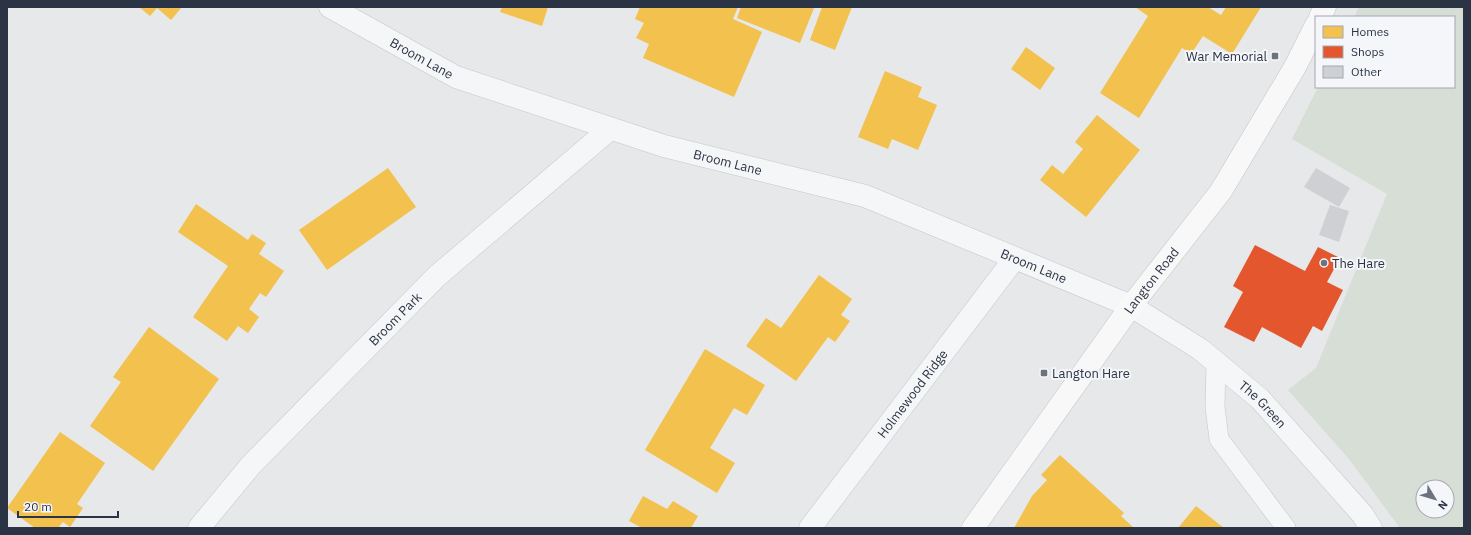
<svg xmlns="http://www.w3.org/2000/svg" width="1471" height="535" viewBox="0 0 1471 535" font-family="'IBM Plex Sans',sans-serif">
  <style>
    .green { fill: #d6ded6; fill-rule: evenodd }
    .homes { fill: #f2c14e }
    .shops { fill: #e4572e }
    .building { fill: #ced0d3 }
    .lines { fill: none; stroke-linecap: round; stroke-linejoin: round }
    .service-casing { stroke: #c4c6c8; stroke-width: 20 }
    .minor-casing { stroke: #c4c6c8; stroke-width: 23 }
    .tertiary-casing { stroke: #c4c6c8; stroke-width: 23 }
    .primary-casing { stroke: #c2c5c8; stroke-width: 23 }
    .service { stroke: #f5f6f7; stroke-width: 19 }
    .minor { stroke: #f5f6f7; stroke-width: 22 }
    .tertiary { stroke: #f5f6f7; stroke-width: 22 }
    .primary { stroke: #f8f8f8; stroke-width: 22 }
    .poi-dot { fill: #6c737f; stroke: #f4f6f9; stroke-width: 1.5 }
    .labels { text-anchor: middle; dominant-baseline: central; stroke-width: 4; stroke-linejoin: round; paint-order: stroke }
    .poi-label { font-size: 13px; fill: #2b3445; stroke: #f4f6f9; text-anchor: start }
    .street-label { font-size: 13px; fill: #2b3445; stroke: #f4f6f9 }
  </style>
  <rect width="100%" height="100%" fill="#e6e8ea"/>
  <!-- green -->
  <path class="green" d="M1359 7H1464V528H1400L1349 459 1288 390 1316 368 1387 194 1292 139 1318 87H1454V17H1354ZM1423 487H1447V511H1423Z"/>
  <!-- homes -->
  <g class="homes">
    <path d="M139 7H182L171 20 157 8 150 16Z"/>
    <path d="M502 7H548L542 26 500 12Z"/>
    <path d="M640 7H738L733 19 762 32 734 97 643 58 649 44 636 38 644 23 635 19Z"/>
    <path d="M741 7H812L814 8 800 43 737 18Z"/>
    <path d="M822 7H852L835 50 810 40Z"/>
    <path d="M1135 7H1208L1221 15 1226 7H1261L1232 54 1203 36 1191 54 1182 48 1139 118 1100 93 1148 16Z"/>
    <path d="M1026 47 1055 68 1040 90 1011 69Z"/>
    <path d="M885 71 922 87 918 97 937 105 918 150 892 139 888 149 858 137Z"/>
    <path d="M1097 115 1140 150 1086 217 1040 180 1052 165 1063 174 1083 149 1075 142Z"/>
    <path d="M388 168 416 207 327 270 299 230Z"/>
    <path d="M196 204 248 240 252 234 266 243 259 254 284 271 266 297 260 293 249 309 259 317 248 333 238 326 227 341 193 317 228 266 178 232Z"/>
    <path d="M819 275 852 299 841 315 850 321 835 342 828 337 796 381 746 346 766 318 781 328Z"/>
    <path d="M149 327 219 379 153 471 90 426 121 382 113 377Z"/>
    <path d="M705 349 765 385 747 415 734 408 710 448 735 463 717 493 645 450Z"/>
    <path d="M60 432 105 463 77 504 83 508 70 527 63 522 58 528H35L7 508Z"/>
    <path d="M1060 455 1124 513 1121 516 1134 528H1014L1032 496 1047 480 1041 475Z"/>
    <path d="M643 496 667 509 673 501 698 516 691 528H642L629 521Z"/>
    <path d="M1196 506 1224 528H1178Z"/>
  </g>
  <!-- shops -->
  <path class="shops" d="M1255 245 1305 271 1318 247 1340 258 1327 282 1343 290 1322 331 1313 326 1301 348 1262 327 1254 342 1224 327 1243 292 1233 286Z"/>
  <!-- building -->
  <g class="building">
    <path d="M1316 168 1350 188 1339 207 1304 187Z"/>
    <path d="M1330 205 1349 211 1339 242 1319 235Z"/>
  </g>
  <g class="lines">
    <defs>
      <path id="service" d="M1216 363 1215 407 1219 439 1286 528"/>
      <g id="minor">
        <path id="s1" d="M330 7 456 77 664 146 865 196 1131 306"/>
        <path id="s2" d="M199 528 251 465 437 276 610 129"/>
        <path id="s3" d="M810 528 1015 258"/>
      </g>
      <g id="tertiary">
        <path id="s4" d="M1131 306 1200 349 1260 399 1362 514 1371 528"/>
      </g>
      <g id="primary">
        <path d="M1320 17 1325 7"/>
        <path id="s5" d="M973 528 1131 306 1221 191 1295 67 1316 25"/>
      </g>
    </defs>
    <!-- service casing -->
    <use href="#service" class="service-casing"/>
    <!-- minor casing -->
    <use href="#minor" class="minor-casing"/>
    <!-- tertiary casing -->
    <use href="#tertiary" class="tertiary-casing"/>
    <!-- primary casing -->
    <use href="#primary" class="primary-casing"/>
    <!-- service -->
    <use href="#service" class="service"/>
    <!-- minor -->
    <use href="#minor" class="minor"/>
    <!-- tertiary -->
    <use href="#tertiary" class="tertiary"/>
    <!-- primary -->
    <use href="#primary" class="primary"/>
  </g>
  <!-- markers -->
  <g class="poi-dot">
    <rect x="1271" y="52" width="8" height="8" rx="2"/>
    <circle cx="1324" cy="263" r="4"/>
    <rect x="1040" y="369" width="8" height="8" rx="2"/>
  </g>
  <g class="labels">
    <!-- poi labels -->
    <g class="poi-label">
      <text x="1267" y="56" text-anchor="end">War Memorial</text>
      <text x="1332" y="263">The Hare</text>
      <text x="1052" y="373">Langton Hare</text>
    </g>
    <!-- street labels -->
    <g class="street-label">
      <text stroke="none"><textPath href="#s1" startOffset="105">Broom Lane</textPath></text>
      <text stroke="none"><textPath href="#s1" startOffset="429">Broom Lane</textPath></text>
      <text stroke="none"><textPath href="#s1" startOffset="753">Broom Lane</textPath></text>
      <text stroke="none"><textPath href="#s5" startOffset="305">Langton Road</textPath></text>
      <text stroke="none"><textPath href="#s2" startOffset="287">Broom Park</textPath></text>
      <text stroke="none"><textPath href="#s3" startOffset="169">Holmewood Ridge</textPath></text>
      <text stroke="none"><textPath href="#s4" startOffset="165">The Green</textPath></text>
    </g>
  </g>
  <!-- border -->
  <rect width="1471" height="535" fill="none" stroke="#2b3445" stroke-width="16"/>
  <!-- legend -->
  <rect x="1315" y="16" width="140" height="72" fill="#f4f6f9" stroke="#a4a8b1"/>
  <rect x="1323" y="26" width="20" height="12" fill="#f2c14e" stroke="#a4a8b1"/>
  <text x="1351" y="36" font-size="12" fill="#2b3445">Homes</text>
  <rect x="1323" y="46" width="20" height="12" fill="#e4572e" stroke="#a4a8b1"/>
  <text x="1351" y="56" font-size="12" fill="#2b3445">Shops</text>
  <rect x="1323" y="66" width="20" height="12" fill="#ced0d3" stroke="#a4a8b1"/>
  <text x="1351" y="76" font-size="12" fill="#2b3445">Other</text>
  <!-- north arrow -->
  <g transform="translate(1435 499) rotate(128)"><circle r="19" fill="#f4f6f9" stroke="#a4a8b1"/>
  <path d="M0-3L7 15L0 10L-7 15Z" fill="#6c737f"/>
  <text y="-6" font-size="11" font-weight="bold" text-anchor="middle" fill="#2b3445">N</text>
  </g>
  <!-- scale -->
  <path d="M18 511v6h100v-6" fill="none" stroke="#2b3445" stroke-width="2"/>
  <text x="24" y="511" font-size="12" fill="#2b3445" stroke="#f4f6f9" stroke-width="3" paint-order="stroke">20 m</text>
</svg>
